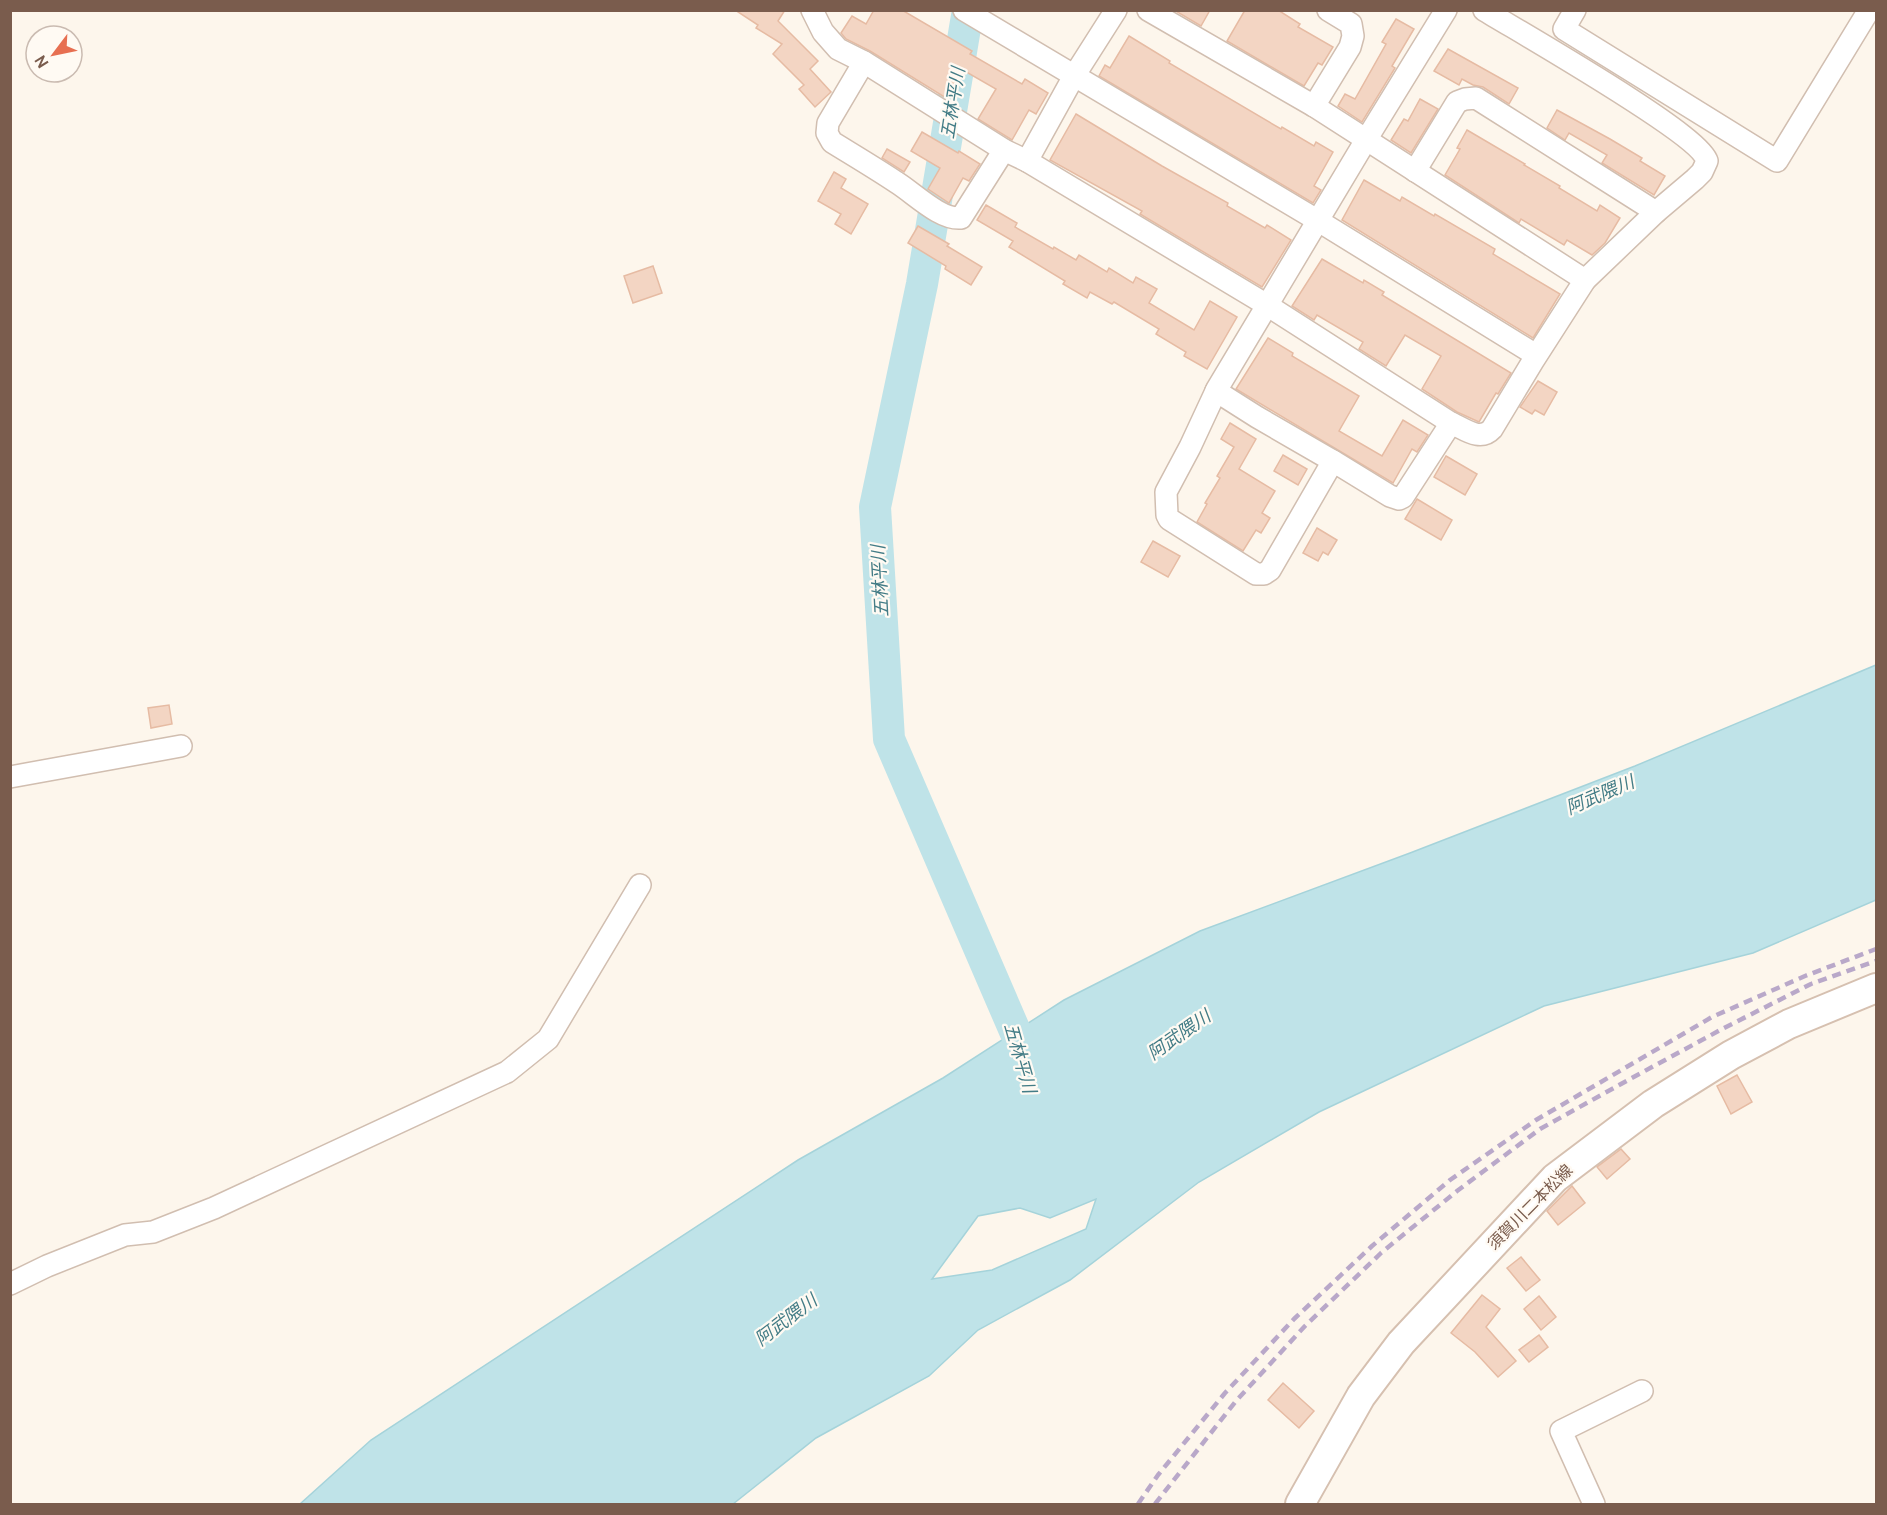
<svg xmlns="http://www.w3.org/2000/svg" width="1887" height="1515" viewBox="0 0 1887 1515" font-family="Cabin,'Noto Sans JP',sans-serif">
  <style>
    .water { fill: #bfe3e8; stroke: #a5d3da; stroke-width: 1.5; fill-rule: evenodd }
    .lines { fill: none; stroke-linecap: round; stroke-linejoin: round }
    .river { stroke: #bfe3e8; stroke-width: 32 }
    .building { fill: #f3d5c3; stroke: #e6bba3; stroke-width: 1.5 }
    .street-casing { stroke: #d1beb0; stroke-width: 24 }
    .secondary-casing { stroke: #d6c0b0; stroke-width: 32 }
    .street { stroke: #fff; stroke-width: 21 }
    .secondary { stroke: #fff; stroke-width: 28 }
    .rail { stroke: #b9a8c9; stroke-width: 4.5; stroke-dasharray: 9 6; stroke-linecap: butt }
    .labels { text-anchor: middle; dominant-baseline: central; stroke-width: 4.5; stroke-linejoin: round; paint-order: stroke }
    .street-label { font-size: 16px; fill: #7a5c4d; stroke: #fffaf3 }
    .water-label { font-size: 18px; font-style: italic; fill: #437c86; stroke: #fffaf3 }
  </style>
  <rect width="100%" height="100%" fill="#fdf6ec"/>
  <!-- water -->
  <path class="water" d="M1876 665V900L1753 953 1544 1006 1319 1112 1199 1182 1070 1280 978 1330 929 1376 816 1438 733 1504H300L371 1440 798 1160 943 1078 1064 1000 1200 931 1410 853 1635 766ZM1096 1199 1086 1229 992 1270 932 1279 978 1216 1020 1208 1050 1218Z"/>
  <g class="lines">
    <!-- river -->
    <path class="river" d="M968 10 922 284 875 507 889 739 1018 1038 1026 1074"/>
  </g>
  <!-- building -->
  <g class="building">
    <path d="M735 10H785L778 21 818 61 810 69 831 92 815 107 799 89 804 85 773 54 782 44 756 28 758 25Z"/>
    <path d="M874 10H902L972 51 970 54 1022 84 1025 79 1048 93 1036 114 1029 110 1012 140 978 119 996 89 963 70 946 98 870 51 846 39 841 33 852 16 866 24Z"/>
    <path d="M1174 10H1210L1201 26Z"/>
    <path d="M1245 10H1278L1300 24 1298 27 1333 47 1322 65 1318 63 1304 86 1227 41Z"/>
    <path d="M1396 19 1414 29 1392 66 1395 68 1362 122 1338 106 1345 94 1355 99 1386 44 1382 42Z"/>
    <path d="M1129 36 1170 61 1169 63 1281 129 1282 127 1314 146 1316 142 1333 152 1314 186 1321 190 1313 203 1099 76 1105 65 1110 68Z"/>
    <path d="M1448 49 1518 88 1509 104 1483 87 1473 85 1462 79 1459 85 1434 71Z"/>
    <path d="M1420 99 1438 109 1411 153 1391 140 1404 119 1408 121Z"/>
    <path d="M1557 110 1610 139 1642 158 1640 161 1665 176 1654 195 1602 163 1607 155 1569 133 1565 140 1547 128Z"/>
    <path d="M1076 114 1162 166 1228 203 1227 206 1265 228 1267 225 1291 240 1262 287 1140 214 1142 211 1050 160Z"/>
    <path d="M1467 130 1525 164 1524 165 1560 186 1559 188 1597 211 1600 205 1620 218 1605 243 1592 255 1567 240 1564 245 1521 219 1519 223 1445 175 1460 149 1457 148Z"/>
    <path d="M922 132 958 153 959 151 980 164 969 181 963 178 949 203 928 189 940 168 911 151Z"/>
    <path d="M887 149 910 162 904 172 882 158Z"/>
    <path d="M834 172 846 179 841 188 868 204 851 234 835 224 841 214 818 201Z"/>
    <path d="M1364 180 1400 201 1402 197 1434 216 1435 214 1495 249 1493 254 1560 294 1533 338 1342 220Z"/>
    <path d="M986 205 1017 223 1015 227 1053 249 1054 247 1076 260 1079 255 1107 272 1109 268 1133 283 1136 277 1157 289 1149 303 1194 330 1210 301 1237 317 1207 369 1184 356 1186 352 1156 334 1159 329 1114 302 1112 304 1090 292 1087 298 1063 284 1065 281 1009 247 1013 241 977 220Z"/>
    <path d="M918 226 949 244 947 246 982 267 971 285 945 269 946 266 908 243Z"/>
    <path d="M1322 259 1363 283 1364 280 1384 292 1382 295 1511 373 1498 394 1496 393 1479 422 1457 412 1422 389 1441 356 1405 335 1386 366 1359 349 1363 342 1317 315 1314 320 1292 306Z"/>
    <path d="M653 266 662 293 633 303 624 276Z"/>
    <path d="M1268 338 1293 353 1292 356 1359 396 1339 431 1382 456 1403 420 1428 435 1417 452 1412 449 1393 483 1236 389Z"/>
    <path d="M1538 381 1557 392 1544 415 1535 410 1532 414 1520 407Z"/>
    <path d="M1230 423 1256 439 1239 469 1275 491 1262 513 1270 518 1261 533 1256 530 1243 551 1197 522 1207 504 1205 503 1220 478 1217 476 1234 447 1221 439Z"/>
    <path d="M1283 455 1307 469 1298 485 1274 471Z"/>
    <path d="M1446 456 1477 474 1465 495 1434 477Z"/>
    <path d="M1417 499 1452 520 1441 540 1405 519Z"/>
    <path d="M1317 528 1337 540 1328 555 1323 552 1318 561 1303 553Z"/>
    <path d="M1153 541 1180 556 1168 577 1141 562Z"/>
    <path d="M169 705 172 724 151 728 148 708Z"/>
    <path d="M1737 1075 1752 1102 1731 1114 1717 1086Z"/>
    <path d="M1621 1149 1630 1159 1607 1179 1597 1167Z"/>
    <path d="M1572 1186 1585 1203 1558 1225 1547 1211Z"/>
    <path d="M1521 1257 1540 1280 1526 1291 1507 1268Z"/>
    <path d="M1482 1295 1500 1309 1486 1327 1516 1361 1498 1377 1475 1352 1451 1333Z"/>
    <path d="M1539 1296 1556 1317 1541 1330 1524 1309Z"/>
    <path d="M1539 1335 1548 1347 1529 1362 1519 1350Z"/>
    <path d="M1283 1383 1314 1411 1299 1428 1268 1400Z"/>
  </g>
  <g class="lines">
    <defs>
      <g id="street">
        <path d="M812 10 823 32 838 49 864 62 1004 150 1027 161 1267 305 1451 423C1465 429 1480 442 1492 429L1533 361 1585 280 1656 212 1695 179 1702 172 1707 161C1700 134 1518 31 1484 10"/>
        <path d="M964 10 1317 220 1536 355"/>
        <path d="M1148 10 1314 106 1585 280"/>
        <path d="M1446 10 1366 140 1217 389 1190 447 1166 492 1167 515 1169 519 1256 574H1264L1270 570 1333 461 1390 496 1399 499 1403 497 1451 423"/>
        <path d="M1575 10 1564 29 1777 161 1869 10"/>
        <path d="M864 62 828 123 827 133 832 142C853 155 875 168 896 182 914 193 940 220 961 218L1004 150"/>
        <path d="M1314 106 1350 47 1353 36 1351 24 1328 10"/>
        <path d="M1027 161 1074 76 1116 10"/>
        <path d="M1415 171 1457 102 1465 99 1476 98 1656 212"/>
        <path d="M1216 391 1257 417 1333 461"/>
        <path d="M10 777 181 746"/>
        <path d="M10 1284 47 1266 125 1235 153 1232 214 1208 507 1072 548 1039 640 885"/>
        <path d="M1594 1504 1561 1431 1642 1391"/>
      </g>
      <path id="secondary" d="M1300 1504 1361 1396 1401 1343 1555 1178 1653 1104 1731 1055 1789 1024 1876 988"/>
    </defs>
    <!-- street casing -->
    <use href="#street" class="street-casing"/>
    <!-- secondary casing -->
    <use href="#secondary" class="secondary-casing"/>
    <!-- street -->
    <use href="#street" class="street"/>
    <!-- secondary -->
    <use href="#secondary" class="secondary"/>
    <!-- rail -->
    <g class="rail">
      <path d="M1138 1504 1158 1475 1225 1393 1294 1319 1372 1246 1450 1180 1536 1120 1712 1017 1805 976 1876 949"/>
      <path d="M1155 1504 1236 1401 1305 1326 1381 1253 1457 1191 1540 1129 1630 1079 1724 1028 1811 984 1876 961"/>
    </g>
  </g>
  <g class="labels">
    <!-- street labels -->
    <g class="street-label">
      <text transform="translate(1530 1207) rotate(-45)">須賀川二本松線</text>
    </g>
    <!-- water labels -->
    <g class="water-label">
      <text transform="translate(953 103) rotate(-81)">五林平川</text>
      <text transform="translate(880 581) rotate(-93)">五林平川</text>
      <text transform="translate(1600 795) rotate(-23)">阿武隈川</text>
      <text transform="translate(1179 1035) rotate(-35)">阿武隈川</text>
      <text transform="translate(1020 1058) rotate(74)">五林平川</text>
      <text transform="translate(786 1320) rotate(-37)">阿武隈川</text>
    </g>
  </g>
  <!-- border -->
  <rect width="1887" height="1515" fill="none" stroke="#7a5c4d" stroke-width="24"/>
  <!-- north arrow -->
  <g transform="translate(54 54) rotate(238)"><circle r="28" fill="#fffaf3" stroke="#cabbb1" stroke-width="1.5"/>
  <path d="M0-4.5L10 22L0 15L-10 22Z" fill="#e76f51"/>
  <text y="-9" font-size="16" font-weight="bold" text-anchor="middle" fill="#7a5c4d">N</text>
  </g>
</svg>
